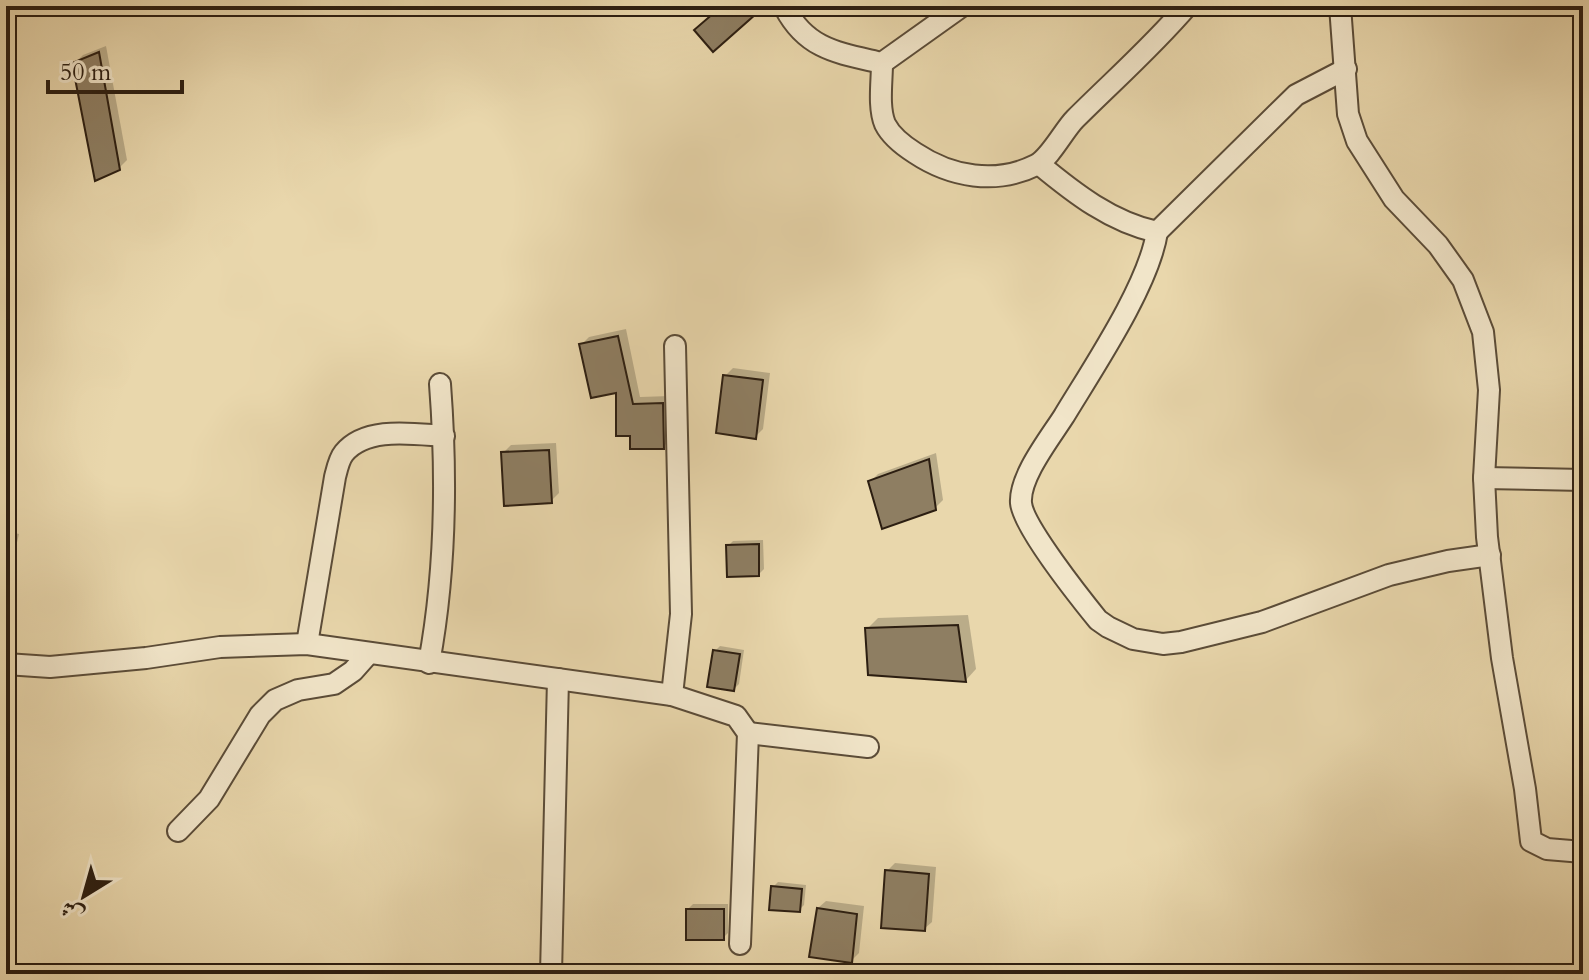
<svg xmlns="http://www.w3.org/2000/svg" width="1589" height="980" viewBox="0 0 1589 980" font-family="Cardo,Amiri,serif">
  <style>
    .shadow { fill: #0003 }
    .building { fill: #8e7e62; stroke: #2c1e11; stroke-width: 2 }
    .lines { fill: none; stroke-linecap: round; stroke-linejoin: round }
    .minor-casing { stroke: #5b4c38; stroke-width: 24 }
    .minor { stroke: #f1e5c9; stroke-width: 20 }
  </style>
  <rect width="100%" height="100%" fill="#e9d7ac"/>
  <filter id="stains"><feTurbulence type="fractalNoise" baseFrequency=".0025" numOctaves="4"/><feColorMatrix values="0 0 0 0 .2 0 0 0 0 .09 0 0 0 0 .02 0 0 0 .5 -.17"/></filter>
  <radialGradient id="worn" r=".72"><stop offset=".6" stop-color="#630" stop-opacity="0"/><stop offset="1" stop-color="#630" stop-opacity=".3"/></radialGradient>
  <!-- shadow -->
  <g class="shadow">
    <path d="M106 46 127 160 119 168 75 63 83 55Z"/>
    <path d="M626 329 640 397 670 396 671 439 663 447 632 434 618 391 581 345 589 337Z"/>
    <path d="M733 368 770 373 763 429 755 437 725 376Z"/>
    <path d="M556 443 559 493 551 501 503 453 511 445Z"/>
    <path d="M936 453 943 500 935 508 870 482 878 474Z"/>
    <path d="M6 531 19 534 6 590Z"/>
    <path d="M763 540 764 569 759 574 728 546 733 541Z"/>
    <path d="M968 615 976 669 966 680 867 629 878 618Z"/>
    <path d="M720 646 744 650 739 684 734 689 715 651Z"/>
    <path d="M895 863 936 867 932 922 924 929 887 871Z"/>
    <path d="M778 882 806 885 804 905 799 910 773 887Z"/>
    <path d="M826 901 864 906 859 953 851 961 818 908Z"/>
    <path d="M693 904H728V933L723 938 688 909Z"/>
  </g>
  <!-- building -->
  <g class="building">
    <path d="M722 6H765L713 52 694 30Z"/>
    <path d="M99 52 120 170 95 181 72 63Z"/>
    <path d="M618 336 633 404 663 403 664 449H630V436H616V393L591 398 579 344Z"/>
    <path d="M723 375 763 380 756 439 716 433Z"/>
    <path d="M549 450 552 503 504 506 501 452Z"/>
    <path d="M929 459 936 510 882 529 868 481Z"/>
    <path d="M759 544V576L727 577 726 545Z"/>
    <path d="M958 625 966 682 868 675 865 628Z"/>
    <path d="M713 650 740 654 734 691 707 687Z"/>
    <path d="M885 870 929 874 925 931 881 928Z"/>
    <path d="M771 886 802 889 800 912 769 910Z"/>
    <path d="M817 908 857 914 852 963 809 957Z"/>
    <rect x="686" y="909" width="38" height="31"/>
  </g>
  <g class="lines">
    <defs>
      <g id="minor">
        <path d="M1340 6 1348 114 1357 141 1394 199 1438 245 1463 280 1483 332 1489 390 1484 478 1487 537 1502 658 1525 789 1531 841 1547 849 1583 852"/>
        <path d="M785 8C807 50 839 53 882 63L962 6"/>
        <path d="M882 63C882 82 878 107 885 124 891 136 904 146 915 153 951 177 996 185 1036 165 1050 158 1064 130 1075 119 1113 81 1152 47 1187 6"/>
        <path d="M1039 164C1074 193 1111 222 1157 232L1296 95 1346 69"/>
        <path d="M1157 232C1149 285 1093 368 1064 416 1050 438 1019 477 1021 503 1023 526 1081 599 1098 620L1108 627 1133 639 1163 644 1181 642 1262 622 1389 575 1448 561 1490 555"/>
        <path d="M1484 478 1583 480"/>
        <path d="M307 644 335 477C337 469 339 459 344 453 366 426 413 434 444 436"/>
        <path d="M429 663C446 571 447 476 440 384"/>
        <path d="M6 664 50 667 146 658 220 647 307 644 672 695 736 716 748 733 740 944"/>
        <path d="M672 695 681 614 675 346"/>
        <path d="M748 733 868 747"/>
        <path d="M178 831 209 799 260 715 275 700 298 690 334 684 353 671 369 653"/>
        <path d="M551 974 558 679"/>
      </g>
    </defs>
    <!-- minor casing -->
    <use href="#minor" class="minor-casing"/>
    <!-- minor -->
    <use href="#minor" class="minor"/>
  </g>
  <!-- margin -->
  <rect width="1589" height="980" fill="none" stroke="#e9d7ac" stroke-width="32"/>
  <rect x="8" y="8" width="1573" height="964" fill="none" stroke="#2c1e11" stroke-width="4"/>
  <rect x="16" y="16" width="1557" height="948" fill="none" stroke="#2c1e11" stroke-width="2"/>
  <!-- north arrow -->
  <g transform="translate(84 896) rotate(217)" stroke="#f1e5c9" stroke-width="6" paint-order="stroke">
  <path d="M0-6L14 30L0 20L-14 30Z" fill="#2c1e11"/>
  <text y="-12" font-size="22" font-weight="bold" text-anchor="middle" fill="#2c1e11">ش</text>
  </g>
  <!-- scale -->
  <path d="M48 80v12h134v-12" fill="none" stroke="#2c1e11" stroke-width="4"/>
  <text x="60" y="80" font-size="24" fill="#2c1e11" stroke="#f1e5c9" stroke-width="6" paint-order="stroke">50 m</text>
  <rect width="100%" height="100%" filter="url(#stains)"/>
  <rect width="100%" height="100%" fill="url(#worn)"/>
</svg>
